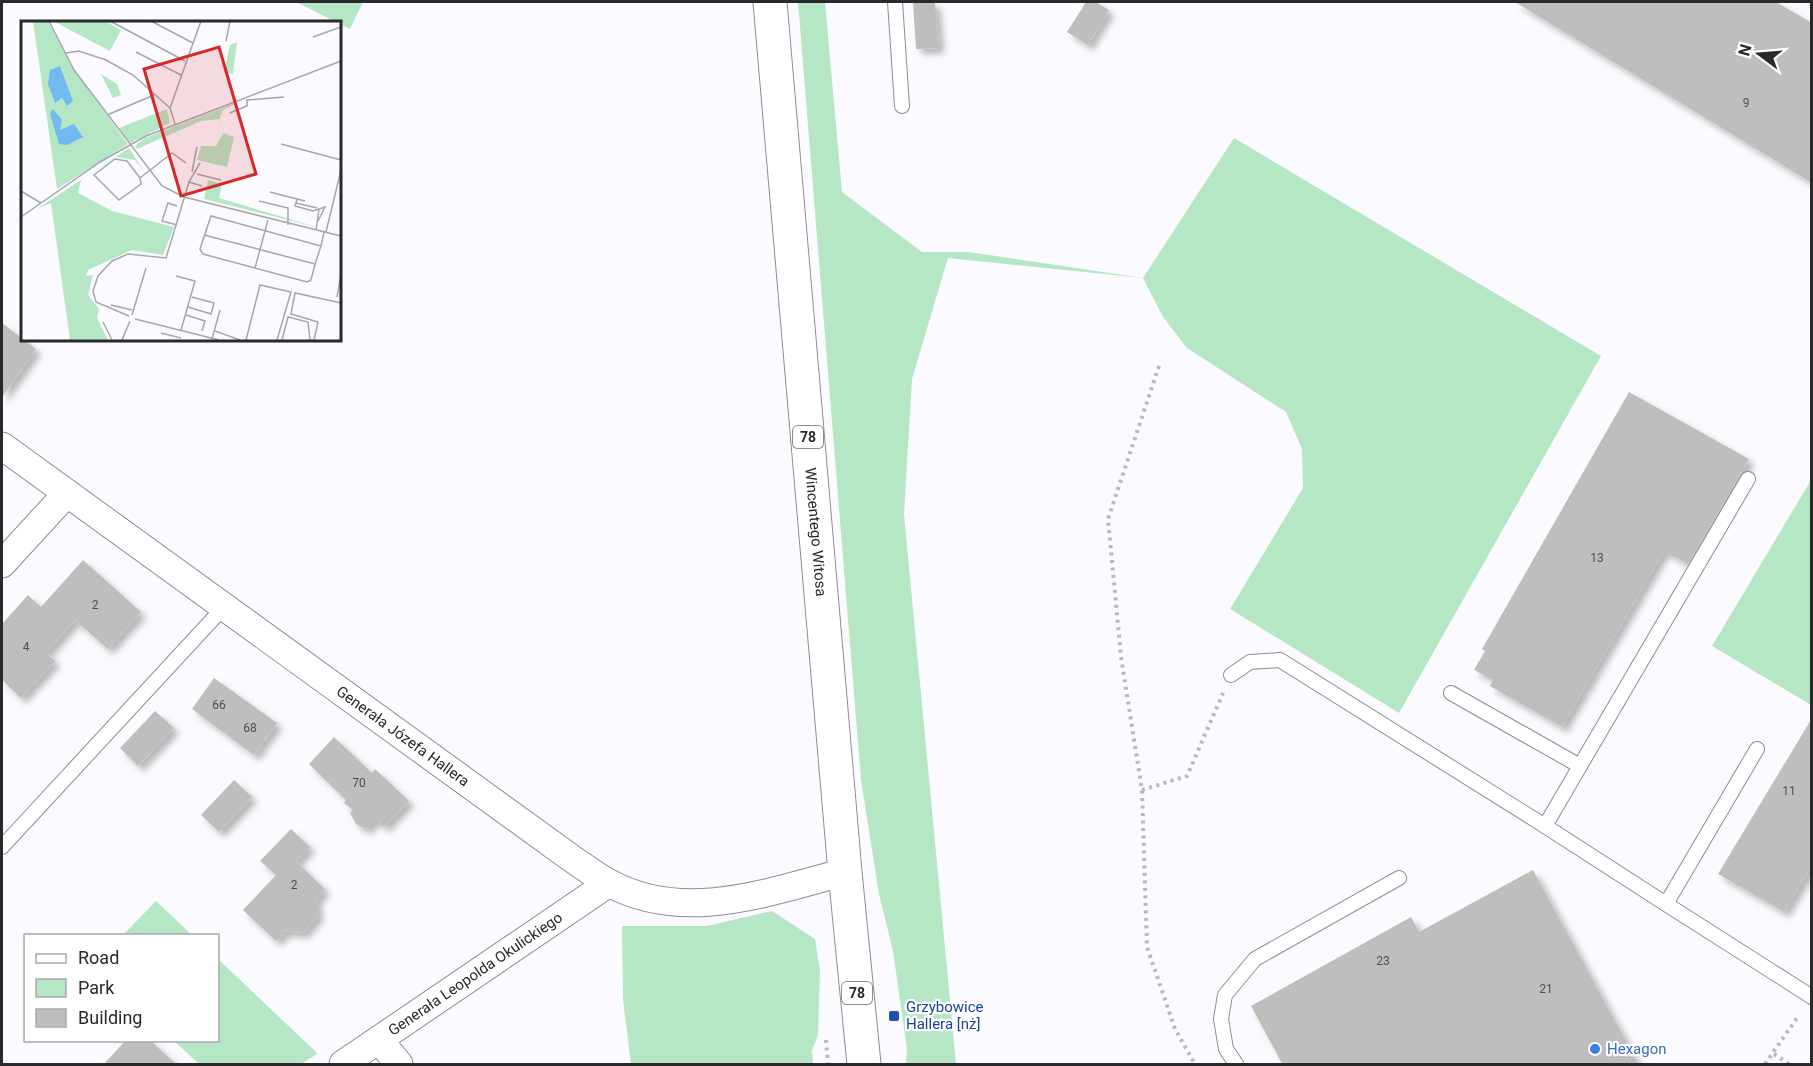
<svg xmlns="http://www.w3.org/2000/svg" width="1813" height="1066" viewBox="0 0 1813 1066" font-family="Roboto,sans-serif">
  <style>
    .green { fill: #b6e7c5 }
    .building { fill: #c0bebc; filter: url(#shadow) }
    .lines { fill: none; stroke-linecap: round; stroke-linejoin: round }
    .service-casing { stroke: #8d8c90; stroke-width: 16 }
    .minor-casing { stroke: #8d8c90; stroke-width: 29 }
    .primary-casing { stroke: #8d8c90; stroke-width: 35 }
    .path { stroke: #b9b8bc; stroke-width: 4; stroke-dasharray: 3 4.5; stroke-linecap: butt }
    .service { stroke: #fff; stroke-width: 14 }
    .minor { stroke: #fff; stroke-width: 27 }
    .primary { stroke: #fff; stroke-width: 33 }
    .transit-dot { fill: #1a4fb4; stroke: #fff; stroke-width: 2 }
    .shop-dot { fill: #3f7fe0; stroke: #fff; stroke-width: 2 }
    .labels { text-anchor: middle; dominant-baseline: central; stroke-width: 4.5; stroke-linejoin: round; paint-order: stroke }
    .number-label { font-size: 12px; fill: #4f4e4e }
    .shield { fill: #fff; stroke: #69686a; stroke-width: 1.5 }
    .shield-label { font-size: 14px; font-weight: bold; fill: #29282a }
    .street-label { font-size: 15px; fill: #29282a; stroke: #fff }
    .transit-label { font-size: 15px; fill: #164399; stroke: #fff; text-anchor: start }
    .shop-label { font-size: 15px; fill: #366cbe; stroke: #fff; text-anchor: start }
    .inset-road { fill: none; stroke: #a7a7aa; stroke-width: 1.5 }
    .view { fill: #d62828; fill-opacity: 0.15; stroke: #d62828; stroke-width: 3 }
    .inset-edge { fill: none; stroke: #29282a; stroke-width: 3 }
  </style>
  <defs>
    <filter id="shadow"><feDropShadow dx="5.5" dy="5.5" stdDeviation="3" flood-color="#0004"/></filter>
  </defs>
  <rect width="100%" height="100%" fill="#fbfbff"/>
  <!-- green -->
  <g class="green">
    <path d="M296 2H363L350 29Z"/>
    <path d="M798 2H825L842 192 922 252H969L1143 278 1234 138 1601 356 1399 713 1230 609 1303 488 1302 449 1286 412 1187 348 1163 317 1143 278 948 258 912 379 904 514 956 1064H906L907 1049 893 951 879 894 861 780Z"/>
    <path d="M1811 480V705L1712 646Z"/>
    <path d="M156 901 192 935H193H123Z"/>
    <path d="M772 911 815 939 820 971 818 1035 812 1051 813 1064H631L623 1000 622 926H707Z"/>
    <path d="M218 959 317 1053V1054L301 1064H199L174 1041 218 1040Z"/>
  </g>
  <!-- building -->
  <g class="building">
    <path d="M913 2H935L939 48 916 49Z"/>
    <path d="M1086 2H1096L1109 10 1088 45 1067 32Z"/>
    <path d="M1515 2H1776L1812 23V183Z"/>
    <path d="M2 323 36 349 2 397Z"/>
    <path d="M1629 392 1749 459 1688 564 1664 551 1562 727 1490 686 1493 680 1474 670 1485 651 1482 649Z"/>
    <path d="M83 560 141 612 108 649 75 620 46 653 55 661 21 698 2 680V624L28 595 41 607Z"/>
    <path d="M214 678 277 723 254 755 192 709Z"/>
    <path d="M155 711 174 728 138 766 120 748Z"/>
    <path d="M1812 718V865L1784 912 1718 874Z"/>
    <path d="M334 737 372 773 375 769 409 801 384 827 376 819 366 829 356 824 350 813 353 810 344 803 346 800 309 764Z"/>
    <path d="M234 780 252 797 219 832 201 815Z"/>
    <path d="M291 829 310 847 296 861 325 889 316 899 318 916 303 933 285 931 276 941 243 910 276 875 260 861Z"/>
    <path d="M1533 870 1639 1065H1283L1251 1006 1411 917 1419 932Z"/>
    <path d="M125 1041H151L177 1065H103Z"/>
  </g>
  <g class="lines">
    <defs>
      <g id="service">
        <path d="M895 2 902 106"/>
        <path d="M1231 675 1250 662 1280 660 1545 826"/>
        <path d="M1451 693 1580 766 1545 826 1666 904"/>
        <path d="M1757 749 1666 904 1812 997"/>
        <path d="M1580 766 1748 479"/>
        <path d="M2 847 224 607"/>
        <path d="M1236 1064 1226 1049 1221 1019 1225 995 1255 959 1399 878"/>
      </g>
      <g id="minor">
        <path id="s1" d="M2 446 571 858C583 866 596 876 609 883 685 924 768 892 845 872"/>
        <path d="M2 564 67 493"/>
        <path d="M379 1040 399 1064"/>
        <path id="s2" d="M343 1064 609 883"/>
      </g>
      <g id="primary">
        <path id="s3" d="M770 2 845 872 864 1064"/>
      </g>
    </defs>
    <!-- service casing -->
    <use href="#service" class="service-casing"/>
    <!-- minor casing -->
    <use href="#minor" class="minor-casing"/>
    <!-- primary casing -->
    <use href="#primary" class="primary-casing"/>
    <!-- path -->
    <g class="path">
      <path d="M1159 366 1108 519 1121 657 1142 790 1147 947 1175 1029 1195 1064"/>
      <path d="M1142 790 1187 776 1223 693"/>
      <path d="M826 1040 828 1064"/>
      <path d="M1774 1054 1789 1064"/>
      <path d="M1765 1064 1799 1015"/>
    </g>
    <!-- service -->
    <use href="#service" class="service"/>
    <!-- minor -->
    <use href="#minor" class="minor"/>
    <!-- primary -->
    <use href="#primary" class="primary"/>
  </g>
  <!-- markers -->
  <rect class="transit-dot" x="888" y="1010" width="12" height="12" rx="3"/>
  <circle class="shop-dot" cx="1595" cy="1049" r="6"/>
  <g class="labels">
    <!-- number labels -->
    <g class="number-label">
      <text x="1746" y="103">9</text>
      <text x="1597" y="558">13</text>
      <text x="95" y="605">2</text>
      <text x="26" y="647">4</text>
      <text x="219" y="705">66</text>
      <text x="250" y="728">68</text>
      <text x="359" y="783">70</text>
      <text x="1789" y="791">11</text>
      <text x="294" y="885">2</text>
      <text x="1383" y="961">23</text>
      <text x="1546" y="989">21</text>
    </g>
    <!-- shield labels -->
    <g class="shield">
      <rect x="793" y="426" width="30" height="22" rx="4.5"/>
      <rect x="842" y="982" width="30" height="22" rx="4.5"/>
    </g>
    <g class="shield-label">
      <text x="808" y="437">78</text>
      <text x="857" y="993">78</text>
    </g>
    <!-- street labels -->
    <g class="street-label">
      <text stroke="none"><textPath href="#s3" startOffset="532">Wincentego Witosa</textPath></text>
      <text stroke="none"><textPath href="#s1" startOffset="495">Generała Józefa Hallera</textPath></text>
      <text stroke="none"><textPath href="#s2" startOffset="160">Generała Leopolda Okulickiego</textPath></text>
    </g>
    <!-- transit labels -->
    <g class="transit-label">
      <text x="906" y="1007">Grzybowice<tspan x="906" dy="17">Hallera [nż]</tspan></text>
    </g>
    <!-- shop labels -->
    <g class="shop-label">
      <text x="1607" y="1049">Hexagon</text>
    </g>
  </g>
  <!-- overview -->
  <g transform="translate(21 21)">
    <rect width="320" height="320" fill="#fbfbff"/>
    <path d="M12 0H27L52 48 107 123 36 168ZM32 0H84L100 9 89 30ZM216 21 212 53 203 51 209 24ZM80 53 96 63 100 74 92 77ZM222 79 202 89 199 96 202 112 213 116 206 146 176 139 180 125H195L202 112 199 98 180 100 116 128 114 125 124 117ZM146 88 149 102 109 122 98 107ZM108 127 124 152 114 139 95 136 60 159 57 172 91 190 153 206 142 234 111 229 67 249 65 255 72 254 67 274 78 288 76 297 87 319H49L30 182 16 188ZM187 159 201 163 198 177 299 207 183 178Z" fill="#b6e7c5"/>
    <path d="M39 45 52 80 46 85 41 77 34 82 27 63 29 49ZM32 88 41 99 39 109 53 103 62 116 46 124 38 123 29 93Z" fill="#71baf1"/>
    <path class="inset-road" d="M28 0 53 49 141 165 163 176 320 215M89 0 164 40M130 0 172 22M292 16 320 6M205 20 209 0M115 31 160 54M45 32 58 30 85 39 112 54 149 87M226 79 263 76M209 92 226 85V78M86 94 133 74M154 103 149 87 180 0M260 123 320 139M171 151 176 126M176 153 200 159M119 157 120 163 98 179 73 154 94 138 106 140 119 157 151 132 165 142M168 161 179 142M0 170 20 182M249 171 276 178M238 180 267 187V204M284 180 276 178 275 182 296 187M275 182 274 185 292 190 304 186 297 200M156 185 147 182 141 200 156 204M0 196 79 141 125 115 320 40M295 209 298 188M305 211 320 149M183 214 294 243M300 225 190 195 179 228 182 233 286 261 290 259 294 243 300 225 303 211M234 247 247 199M155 255 174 260 160 309M316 276 320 254M90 284 111 289M167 286 190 293 193 282 171 276M111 294 125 247M165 294 184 300 181 310M108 295 75 281 72 270 77 255 91 240 107 233 145 237 168 161 181 165M114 298 198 319M82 301 91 319M194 310 219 319M140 312 160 317M191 318 199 289M101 319 109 300M225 319 239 264 270 271 256 319M261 319 267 296 287 301 289 319M293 319 297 301 270 293 274 272 320 282"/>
    <path class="view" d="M198 26 235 153 160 175 123 48Z"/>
    <rect width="320" height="320" class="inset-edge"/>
  </g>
  <!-- border -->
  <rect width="1813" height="1066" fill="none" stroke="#29282a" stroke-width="6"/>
  <!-- legend -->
  <rect x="24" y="934" width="195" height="108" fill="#ffffff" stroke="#a9a9aa" stroke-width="1.5"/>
  <rect x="36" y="954" width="30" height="9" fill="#ffffff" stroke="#a9a9aa" stroke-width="1.5"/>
  <text x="78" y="964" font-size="18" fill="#29282a">Road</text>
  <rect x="36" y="979" width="30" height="18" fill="#b6e7c5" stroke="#a9a9aa" stroke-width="1.5"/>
  <text x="78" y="994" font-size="18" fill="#29282a">Park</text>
  <rect x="36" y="1009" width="30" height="18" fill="#c0bebc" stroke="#a9a9aa" stroke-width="1.5"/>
  <text x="78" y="1024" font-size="18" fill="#29282a">Building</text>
  <!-- north arrow -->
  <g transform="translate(1759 54) rotate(286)" stroke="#ffffff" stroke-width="4.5" paint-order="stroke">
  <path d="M0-4.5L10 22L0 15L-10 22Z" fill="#29282a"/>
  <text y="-9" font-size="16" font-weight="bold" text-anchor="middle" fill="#29282a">N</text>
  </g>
</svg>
